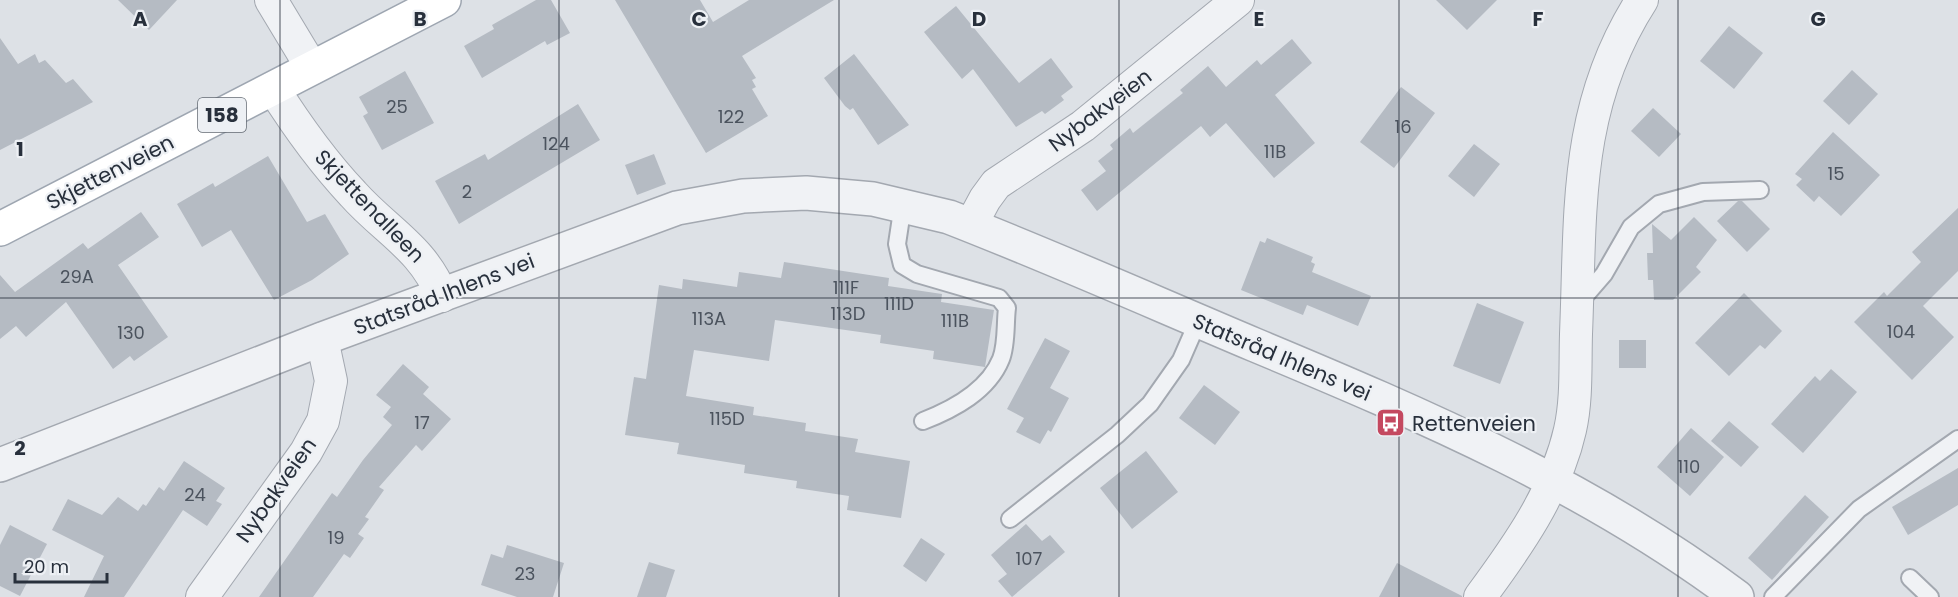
<svg xmlns="http://www.w3.org/2000/svg" width="1958" height="597" viewBox="0 0 1958 597" font-family="Poppins,sans-serif">
  <style>
    .building { fill: #b5bbc3 }
    .lines { fill: none; stroke-linecap: round; stroke-linejoin: round }
    .service-casing { stroke: #a3a8b0; stroke-width: 20 }
    .minor-casing { stroke: #a3a8b0; stroke-width: 34 }
    .tertiary-casing { stroke: #a3a8b0; stroke-width: 36 }
    .primary-casing { stroke: #9ea6b1; stroke-width: 36 }
    .service { stroke: #f0f2f5; stroke-width: 16 }
    .minor { stroke: #f0f2f5; stroke-width: 32 }
    .tertiary { stroke: #f0f2f5; stroke-width: 33 }
    .primary { stroke: #fff; stroke-width: 33 }
    .grid { fill: none; stroke: #28303c; stroke-width: 1.5; stroke-opacity: 0.55 }
    .labels { text-anchor: middle; dominant-baseline: central; stroke-width: 4.5; stroke-linejoin: round; paint-order: stroke }
    .number-label { font-size: 18px; fill: #4b535e }
    .shield { fill: #edf0f4; stroke: #636a73; stroke-width: 1.5 }
    .shield-label { font-size: 20px; font-weight: bold; fill: #28303c }
    .street-label { font-size: 21px; fill: #28303c; stroke: #edf0f4 }
    .poi-label { font-size: 21px; fill: #28303c; stroke: #edf0f4; text-anchor: start }
    .grid-label { font-size: 20px; text-anchor: middle; font-weight: bold; fill: #28303c; stroke: #edf0f4; stroke-width: 4.5; stroke-linejoin: round; paint-order: stroke }
  </style>
  <rect width="100%" height="100%" fill="#dde1e6"/>
  <!-- building -->
  <g class="building">
    <path d="M118 0H177L149 30Z"/>
    <path d="M536 0H551L570 33 547 45 545 41 482 78 464 46 494 29 492 25Z"/>
    <path d="M615 0H700L713 22 749 0H834L742 56 756 78 752 80 756 87 752 89 768 116 706 153Z"/>
    <path d="M1436 0H1497L1467 30Z"/>
    <path d="M956 6 1019 83 1051 58 1073 87 1061 96 1064 100 1045 114 1042 111 1016 127 973 69 962 79 924 32Z"/>
    <path d="M1729 26 1763 53 1734 89 1700 61Z"/>
    <path d="M0 38 18 64 35 54 39 63 45 60 66 83 73 79 93 102 0 150Z"/>
    <path d="M1292 39 1312 63 1275 95 1315 143 1274 178 1226 123 1210 137 1201 126 1097 211 1081 190 1106 171 1098 161 1113 149 1110 145 1130 128 1133 133 1183 93 1180 90 1208 66 1226 87 1257 60 1261 65Z"/>
    <path d="M854 54 909 125 878 145 853 108 850 110 845 106 824 78Z"/>
    <path d="M1852 70 1878 94 1849 125 1823 101Z"/>
    <path d="M405 71 434 123 382 150 363 116 368 113 359 97Z"/>
    <path d="M1401 87 1435 113 1394 168 1360 142Z"/>
    <path d="M578 104 600 140 459 224 435 181 485 154 488 160Z"/>
    <path d="M1653 108 1681 134 1659 157 1631 131Z"/>
    <path d="M1833 132 1880 175 1841 216 1819 196 1814 202 1796 185 1802 179 1795 174Z"/>
    <path d="M1474 144 1500 164 1474 197 1448 176Z"/>
    <path d="M654 154 666 184 637 195 625 165Z"/>
    <path d="M268 156 307 222 325 214 349 254 312 280 274 300 231 230 202 247 177 204 213 183 215 187Z"/>
    <path d="M1738 201H1742L1770 229 1747 252 1717 221Z"/>
    <path d="M1958 208V271L1923 306 1954 337 1912 380 1854 322 1884 292 1887 296 1921 262 1912 252Z"/>
    <path d="M141 212 159 237 118 265 168 337 134 361 130 356 113 369 66 302 26 337 16 326 0 339V275L15 292 83 243 88 249Z"/>
    <path d="M1694 217 1717 240 1696 267 1701 272 1673 300H1654L1653 280H1648L1647 253H1653L1652 224 1671 240Z"/>
    <path d="M1267 238 1313 257 1311 262 1315 264 1312 272 1371 296 1358 326 1307 305 1303 315 1241 290 1260 241 1265 243Z"/>
    <path d="M784 262 889 278 888 286 942 294 941 302 994 310 985 367 933 359 934 351 880 343 881 335 775 320 769 361 694 350 686 396 754 407 753 415 806 423 805 431 858 439 855 452 910 461 901 518 847 510 849 496 796 488 797 481 744 473 745 465 677 454 679 443 625 435 634 377 646 379 659 285 682 289 683 279 737 287 739 272 781 278Z"/>
    <path d="M1744 293 1782 331 1765 349 1760 345 1729 376 1695 343Z"/>
    <path d="M1477 303 1524 322 1500 384 1453 366Z"/>
    <path d="M1045 338 1070 351 1050 388 1069 398 1051 432 1048 430 1040 444 1016 432 1024 418 1007 409Z"/>
    <rect x="1619" y="340" width="27" height="28"/>
    <path d="M403 364 429 387 423 394 451 419 422 451 416 445 379 487 384 490 365 517 369 519 358 534 364 538 350 558 344 554 313 597H259L332 493 337 497 363 460 392 425 383 417 391 407 376 395Z"/>
    <path d="M1831 369 1857 392 1803 453 1771 424 1815 376 1820 381Z"/>
    <path d="M1204 385 1240 412 1215 445 1179 418Z"/>
    <path d="M1729 421 1759 447 1741 467 1711 441Z"/>
    <path d="M1691 428 1724 457 1690 496 1657 467Z"/>
    <path d="M1146 451 1178 492 1132 529 1100 488Z"/>
    <path d="M184 461 225 488 216 501 222 504 207 526 183 510 124 597H84L104 556 52 530 68 499 102 515 118 497 138 511 143 504 146 506 159 487 164 491Z"/>
    <path d="M1958 468V505L1908 535 1892 507Z"/>
    <path d="M1805 495 1829 517 1772 580 1748 558Z"/>
    <path d="M1026 524 1042 541 1050 535 1065 552 1012 597 998 581 1007 574 991 555Z"/>
    <path d="M10 525 47 544 20 596 0 586V545Z"/>
    <path d="M921 538 945 554 926 582 903 566Z"/>
    <path d="M507 545 564 563 553 597H517L481 585 491 554 503 558Z"/>
    <path d="M649 562 675 570 666 597H637Z"/>
    <path d="M1397 563 1462 596V597H1379Z"/>
  </g>
  <g class="lines">
    <defs>
      <g id="service">
        <path d="M903 204 897 244 902 265 917 274 999 298 1007 308C1005 323 1007 344 1001 359 988 391 954 409 923 421"/>
        <path d="M1578 304 1604 274 1631 227 1659 204 1703 192 1760 190"/>
        <path d="M1010 519 1117 435 1150 404 1181 360 1198 321"/>
        <path d="M1910 578 1930 597"/>
        <path d="M1773 597 1859 509 1958 439"/>
      </g>
      <g id="minor">
        <path d="M271 0 312 68"/>
        <path d="M273 88C297 126 322 161 353 194 386 231 423 248 442 296"/>
        <path d="M971 225 985 199 996 184 1083 126 1238 0"/>
        <path d="M202 597 306 452 323 421 331 381 322 339"/>
        <path d="M1480 597C1517 547 1556 492 1570 430 1577 399 1575 366 1576 334 1581 213 1573 107 1642 0"/>
      </g>
      <path id="tertiary" d="M0 465 322 339 677 208 743 196 806 193 873 199 949 217C1052 257 1153 302 1255 345 1423 415 1591 487 1737 597"/>
      <path id="primary" d="M0 229 444 0"/>
    </defs>
    <!-- service casing -->
    <use href="#service" class="service-casing"/>
    <!-- minor casing -->
    <use href="#minor" class="minor-casing"/>
    <!-- tertiary casing -->
    <use href="#tertiary" class="tertiary-casing"/>
    <!-- primary casing -->
    <use href="#primary" class="primary-casing"/>
    <!-- service -->
    <use href="#service" class="service"/>
    <!-- minor -->
    <use href="#minor" class="minor"/>
    <!-- tertiary -->
    <use href="#tertiary" class="tertiary"/>
    <!-- primary -->
    <use href="#primary" class="primary"/>
  </g>
  <!-- grid -->
  <path class="grid" d="M280 0V597M559 0V597M839 0V597M1119 0V597M1399 0V597M1678 0V597M0 298H1958"/>
  <!-- icons -->
  <defs>
    <symbol id="bus-square" viewBox="-11 -11 22 22"><rect x="-9" y="-9" width="18" height="18" rx="4" fill="#c44960" stroke="#edf0f4"/><path d="M-5-6H5V4H4V6H2V4H-2V6H-4V4H-5ZM-3.5-4V0h7V-4ZM-3.5 1.2v1.5H-2V1.2ZM2 1.2v1.5H3.5V1.2Z" fill="#fff"/></symbol>
  </defs>
  <g fill-rule="evenodd">
    <use href="#bus-square" x="1374" y="406" width="33" height="33"/>
  </g>
  <g class="labels">
    <!-- number labels -->
    <g class="number-label">
      <text x="397" y="106">25</text>
      <text x="731" y="116">122</text>
      <text x="1403" y="126">16</text>
      <text x="556" y="143">124</text>
      <text x="1275" y="151">11B</text>
      <text x="1836" y="173">15</text>
      <text x="467" y="191">2</text>
      <text x="77" y="276">29A</text>
      <text x="846" y="287">111F</text>
      <text x="899" y="303">111D</text>
      <text x="848" y="313">113D</text>
      <text x="709" y="318">113A</text>
      <text x="955" y="320">111B</text>
      <text x="1901" y="331">104</text>
      <text x="131" y="332">130</text>
      <text x="727" y="418">115D</text>
      <text x="422" y="422">17</text>
      <text x="1689" y="466">110</text>
      <text x="195" y="494">24</text>
      <text x="336" y="537">19</text>
      <text x="1029" y="558">107</text>
      <text x="525" y="573">23</text>
    </g>
    <!-- shield labels -->
    <rect class="shield" x="198" y="98" width="48" height="34" rx="4.5"/>
    <g class="shield-label">
      <text x="222" y="115">158</text>
    </g>
    <!-- street labels -->
    <g class="street-label">
      <text transform="translate(1100 110) rotate(-37)">Nybakveien</text>
      <text transform="translate(110 172) rotate(-27)">Skjettenveien</text>
      <text transform="translate(370 206) rotate(46)">Skjettenalleen</text>
      <text transform="translate(444 294) rotate(-21)">Statsråd Ihlens vei</text>
      <text transform="translate(1282 357) rotate(23)">Statsråd Ihlens vei</text>
      <text transform="translate(276 490) rotate(-55)">Nybakveien</text>
    </g>
    <!-- poi labels -->
    <g class="poi-label">
      <text x="1412" y="423">Rettenveien</text>
    </g>
  </g>
  <g class="grid-label">
    <text x="140" y="26">A</text>
    <text x="420" y="26">B</text>
    <text x="699" y="26">C</text>
    <text x="979" y="26">D</text>
    <text x="1259" y="26">E</text>
    <text x="1538" y="26">F</text>
    <text x="1818" y="26">G</text>
    <text x="20" y="156">1</text>
    <text x="20" y="455">2</text>
  </g>
  <!-- scale -->
  <path d="M15 573v9h92v-9" fill="none" stroke="#28303c" stroke-width="3"/>
  <text x="24" y="573" font-size="18" fill="#28303c" stroke="#edf0f4" stroke-width="4.5" paint-order="stroke">20 m</text>
</svg>
